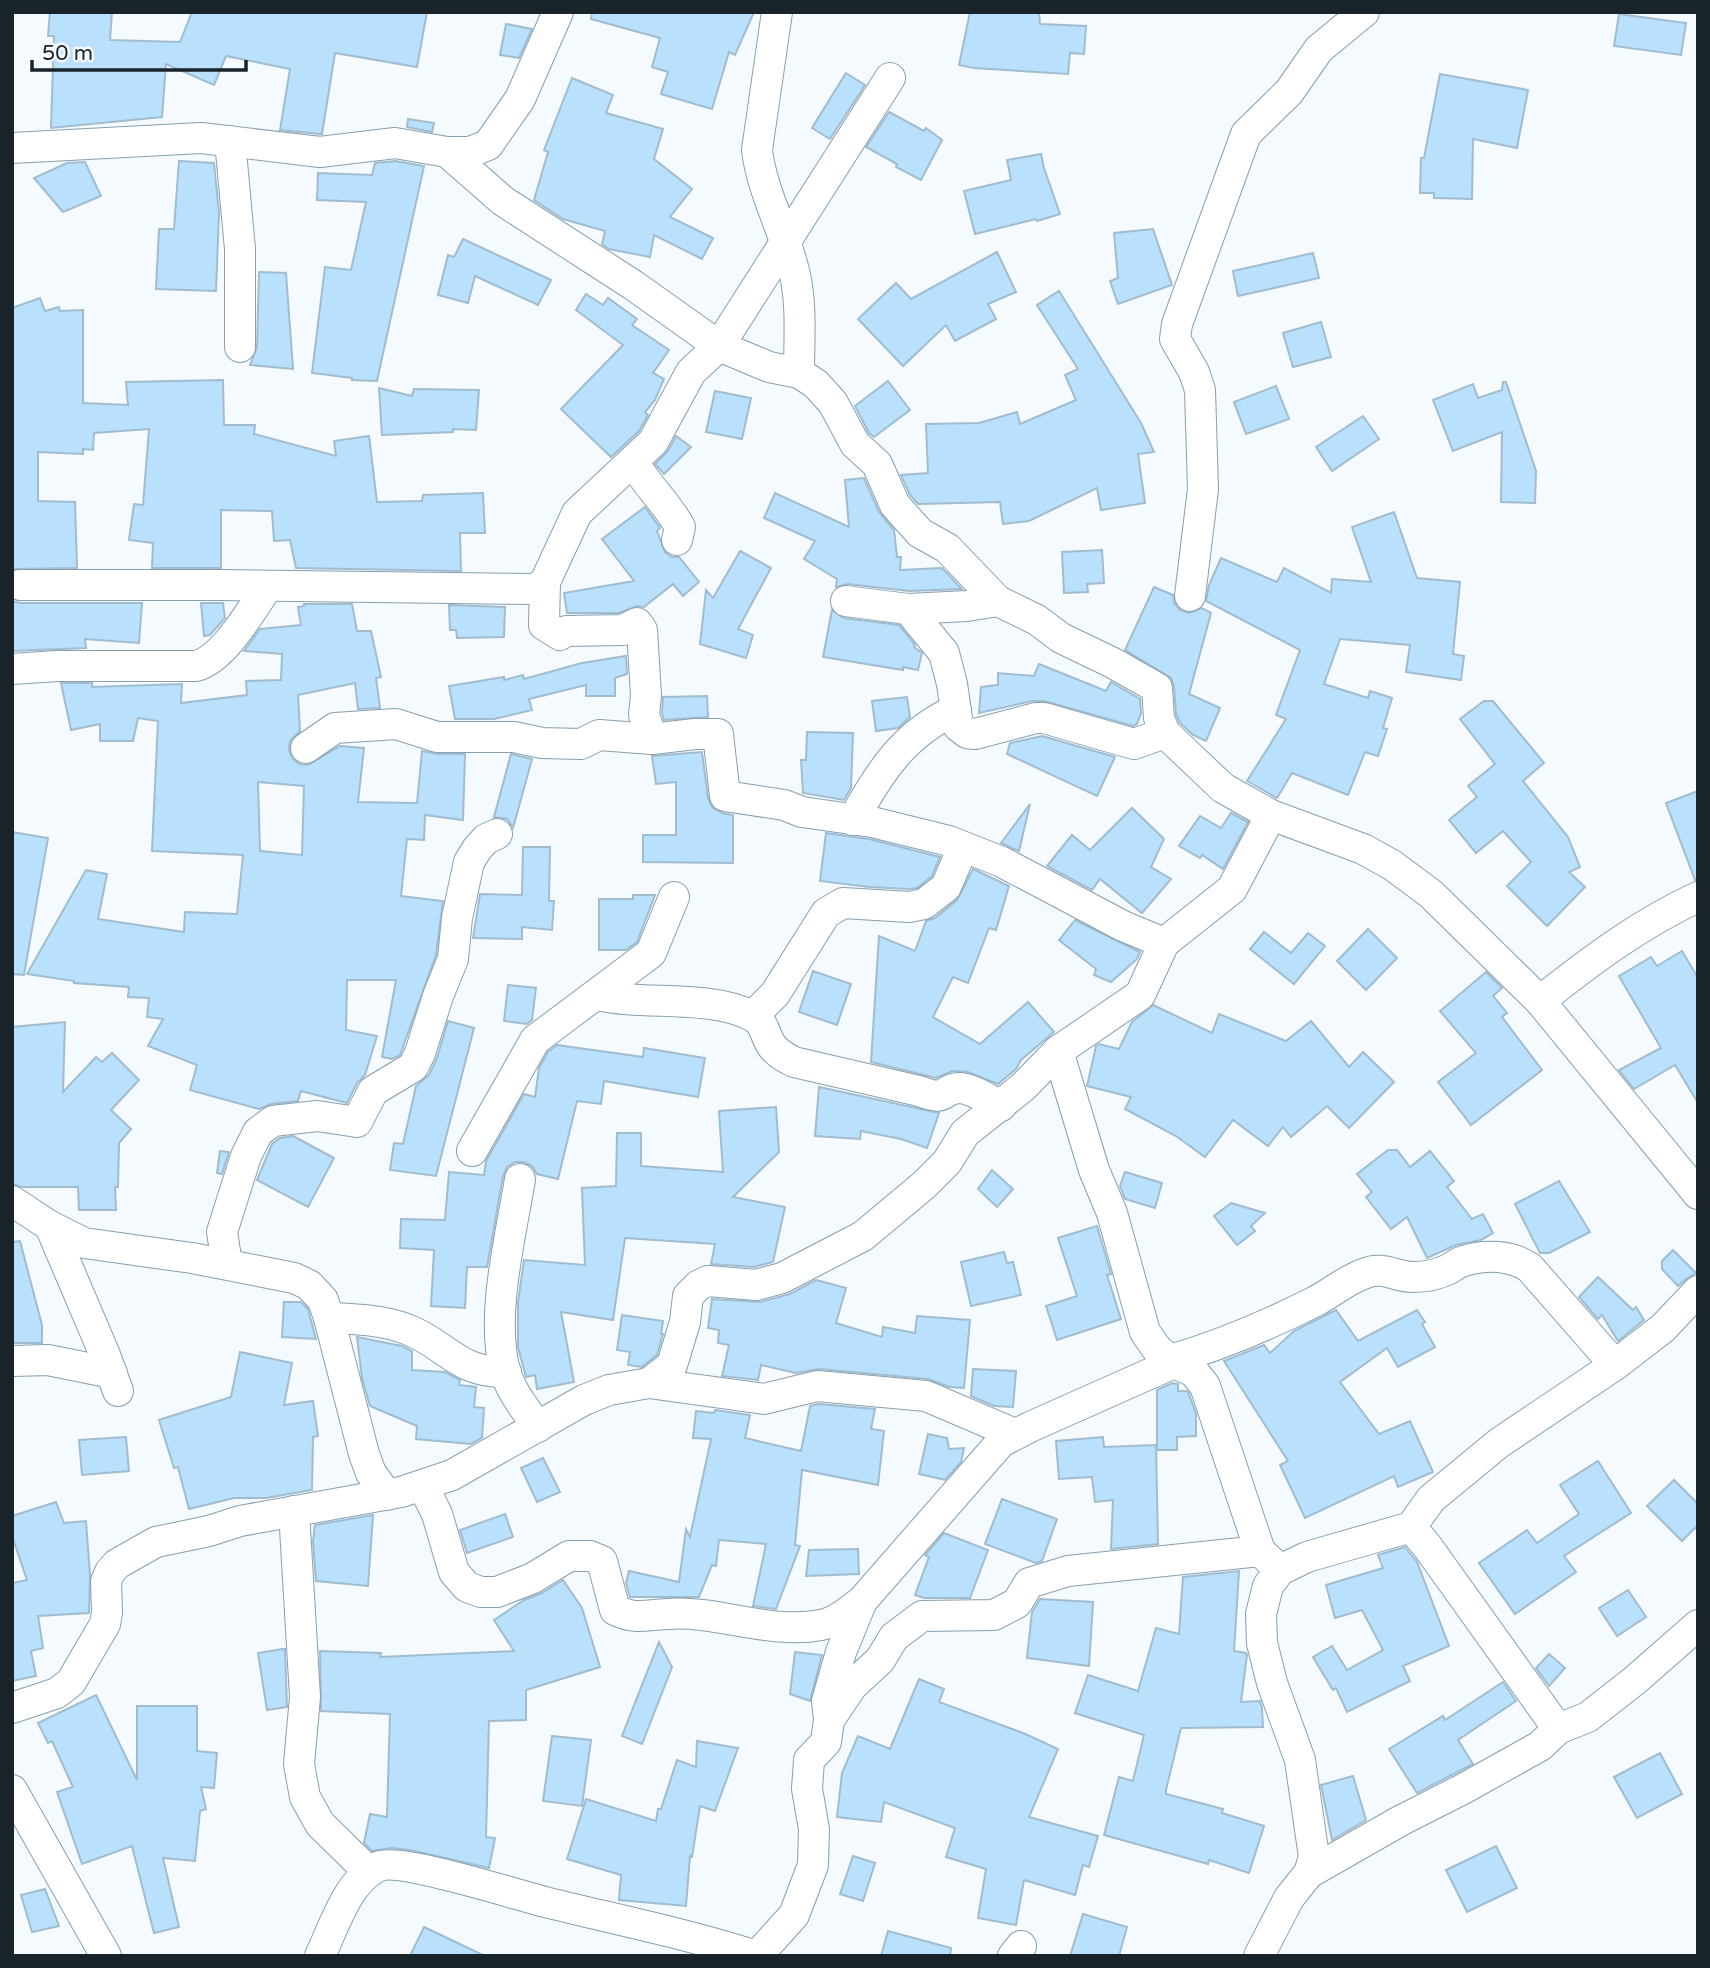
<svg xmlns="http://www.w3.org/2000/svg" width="1710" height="1968" viewBox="0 0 1710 1968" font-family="'Varela Round',sans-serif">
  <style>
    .building { fill: #b9e1fd; stroke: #a1bcce; stroke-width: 2; fill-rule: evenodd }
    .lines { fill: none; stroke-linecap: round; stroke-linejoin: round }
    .minor-casing { stroke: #869fb1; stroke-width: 32 }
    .minor { stroke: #fff; stroke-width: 30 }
  </style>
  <rect width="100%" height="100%" fill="#f4fafd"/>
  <!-- building -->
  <g class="building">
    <path d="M50 12H112L110 40 180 42 192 12H427L417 67 335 53 322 134H320L280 130 290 69 226 56 214 85 166 64 162 117 51 128 54 36H48Z"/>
    <path d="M592 12H754L735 55 729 52 712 109 661 94 668 72 652 67 660 38 591 19Z"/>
    <path d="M970 12H1039L1040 24 1086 26 1084 54 1070 53 1068 74 974 68 959 65Z"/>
    <path d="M1619 14 1686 23 1681 55 1614 46Z"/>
    <path d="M506 24 532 29 519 58 500 55Z"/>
    <path d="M846 73 865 85 830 139 812 128Z"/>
    <path d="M1440 74 1528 90 1517 148 1473 139 1472 199 1434 198V193H1420L1421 158H1424Z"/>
    <path d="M572 78 613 95 606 113 663 129 654 159 692 189 670 217 713 238 702 259 654 235 650 257 609 249 602 244 605 231 563 219 534 200 548 152 544 150Z"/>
    <path d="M889 112 924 131 926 128 942 140 921 180 896 167 897 164 866 147Z"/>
    <path d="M408 119 434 123 432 132 407 127Z"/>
    <path d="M1041 154 1044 168 1060 214 1037 221 1036 219 975 234 964 191 1011 180 1007 160Z"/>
    <path d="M179 161 214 163 219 213 216 291 156 289 159 229H174Z"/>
    <path d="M395 161 424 166 377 381 352 380V378L312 373 325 267 351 270 366 202 317 200 318 173 372 175 375 163Z"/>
    <path d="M85 162 101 196 63 212 34 178 67 163Z"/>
    <path d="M1153 229 1172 285 1118 304 1110 281 1118 278 1114 233Z"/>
    <path d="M463 239 551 280 538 305 475 276 468 303 438 295 448 255 454 257Z"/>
    <path d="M997 252 1016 292 988 304 996 319 955 341 946 325 903 366 858 319 896 283 911 299Z"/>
    <path d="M1313 253 1319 278 1238 296 1233 271Z"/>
    <path d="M259 272 286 273 293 369 250 365 257 347Z"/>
    <path d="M1059 291 1141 423 1154 452 1138 454 1145 503 1101 510 1097 488 1029 521 1003 524 1000 502 918 504 910 495 901 475 928 473 926 424 979 423 1017 412 1020 424 1076 400 1065 375 1078 369 1037 305Z"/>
    <path d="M586 294 603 305 608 298 637 319 632 325 669 350 653 373 664 379 655 400 645 412 648 415 639 431 611 457 561 409 623 345 576 310Z"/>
    <path d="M40 298 45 311 59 307 60 311 83 310V403L128 405 126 382 223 380 224 425H255L254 434 336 456 334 441 369 436 377 502 422 501 423 495 483 493 485 533H460L461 571 296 568 290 540 274 541 272 511 221 510V568H152L153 543 129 540 134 504 143 505 149 429 94 433 93 450 83 449V454L38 452V501L75 502 77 568 12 569V308Z"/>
    <path d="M1321 322 1331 357 1293 367 1283 333Z"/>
    <path d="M888 381 910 410 874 437 869 433 855 406Z"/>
    <path d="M1503 382H1506L1536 471 1535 503 1501 502 1502 432 1453 451 1433 400 1473 384 1478 398 1502 390Z"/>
    <path d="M1276 386 1289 419 1246 434 1234 402Z"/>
    <path d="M379 388 412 396 414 389 479 390 476 430 453 429V432L382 435Z"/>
    <path d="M715 391 751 398 742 439 706 432Z"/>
    <path d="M1363 416 1379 439 1332 471 1316 447Z"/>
    <path d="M676 436 691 447 664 474 655 464 668 451Z"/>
    <path d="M864 478 879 512 894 530 897 557H901L900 570 942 568 962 589 909 591 848 584 836 587 837 579 804 559 815 541 764 518 775 493 849 527 845 480Z"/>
    <path d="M645 507 660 528 657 531 665 552 672 557H679L699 582 683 596 673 584 644 607 637 606 619 613H567L564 593 634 581 602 539Z"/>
    <path d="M1394 512 1417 578 1460 582 1453 654 1464 656 1461 680 1406 672 1410 645 1340 639 1324 684 1368 698 1370 691 1392 698 1383 728 1387 729 1378 756 1365 752 1348 795 1292 773 1277 798 1247 781 1286 719 1276 715 1300 650 1206 601 1209 585 1221 558 1277 582 1284 568 1331 593 1332 579 1371 582 1352 527Z"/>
    <path d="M1102 550 1104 583 1087 584 1088 592 1064 593 1062 552Z"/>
    <path d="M740 551 771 568 738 629 753 635 746 658 700 644 706 590 713 598Z"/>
    <path d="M1154 587 1173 595 1174 603 1180 610 1189 613 1202 608 1211 613 1189 694 1220 708 1206 741 1193 735 1180 723 1176 714 1174 687 1171 678 1125 650Z"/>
    <path d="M12 601 20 603H142L139 643 85 639 86 648 12 651Z"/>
    <path d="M201 603H223L225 618 210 635 204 636Z"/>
    <path d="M304 604H352L357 631H371L381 677 376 678 380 708 358 709 355 683 298 695 300 731 290 741 289 750 292 758 299 764 308 765 340 746 364 748 358 802 417 803 422 751 437 754H465L463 820 425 815 424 840 407 839 401 896 443 901 436 955 400 1055 392 1059 382 1057 396 980H347L346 1030 377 1036 365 1075 357 1083 347 1103 301 1091 298 1101 271 1104 259 1109 190 1090 197 1065 148 1046 163 1019 147 1017 149 998 128 997 129 987 74 983V981L27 974 86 870 107 874 98 919 184 932 185 912 237 914 243 855 152 851 158 721 138 718 133 741H100V724L71 730 61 683H92V687L182 684 181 703 247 695 246 681 281 680 282 654 244 651 260 629 301 625 298 607 304 606ZM258 782 304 786 302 855 260 851Z"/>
    <path d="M449 605 505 607 504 637 457 638 456 630H450Z"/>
    <path d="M832 610 844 618 899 625 915 645 914 647 922 653 918 670 903 667V670L823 657Z"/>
    <path d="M626 656 627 674 615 678V696H586V685L529 699 532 710 494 719H455L449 686 504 677V680L523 675 524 679 582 663Z"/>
    <path d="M1039 664 1106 691 1111 682 1140 699 1141 713 1137 724 1133 726 1044 701H1032L979 713 981 687 998 685V673L1034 676Z"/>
    <path d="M707 696 708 717 664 720 662 713 663 697Z"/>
    <path d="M907 697 910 717 898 728 876 731 872 701Z"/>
    <path d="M1484 701H1493L1544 763 1523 781 1568 837 1580 867 1569 872 1585 887 1547 926 1507 886 1531 862 1503 831 1476 853 1449 820 1477 797 1468 786 1495 764 1460 719Z"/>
    <path d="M807 732 853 733 851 788 844 800 803 793 801 760H806Z"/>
    <path d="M1042 736 1115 757 1097 796 1007 754 1010 743Z"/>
    <path d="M702 752 708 798 712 807 722 813 733 815V863L643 862V835H676V782L656 784 652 756Z"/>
    <path d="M511 754 532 759 513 828 507 819 494 817Z"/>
    <path d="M1698 791V880H1695L1666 803Z"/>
    <path d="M1030 804 1019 851 1001 843Z"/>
    <path d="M1132 808 1164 839 1151 867 1171 879 1142 913 1100 879 1092 890 1047 866 1072 835 1090 850Z"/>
    <path d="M1231 813 1248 822 1223 869 1202 855 1200 858 1179 846 1200 816 1221 828Z"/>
    <path d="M12 832 48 838 24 975 12 974Z"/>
    <path d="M826 833 869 839 940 857 932 876 917 888 908 889 869 887 820 881Z"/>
    <path d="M523 847H550L549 901H554L552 930 522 927V939L473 938 480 894 522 895Z"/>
    <path d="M973 869 1009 886 996 930 989 928 968 983 953 977 933 1017 980 1044 1028 1002 1054 1032 1021 1060 1016 1069 998 1084 968 1072 952 1071 936 1078 871 1062 879 936 915 951 926 921 935 918 957 900Z"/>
    <path d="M633 895H655L637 942 626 950H599V899H633Z"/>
    <path d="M1075 920 1140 952 1137 959 1111 982 1094 975 1096 969 1059 940Z"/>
    <path d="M1368 929 1397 958 1366 990 1337 961Z"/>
    <path d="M1264 932 1291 953 1308 933 1325 946 1294 984 1250 949Z"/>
    <path d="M1682 951 1698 978V1103L1675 1065 1634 1089 1619 1070 1661 1048 1619 976 1651 957 1657 966Z"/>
    <path d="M813 971 851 984 837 1025 799 1012Z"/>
    <path d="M1486 972 1502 988 1493 996 1507 1013 1502 1017 1542 1070 1471 1125 1438 1082 1476 1053 1440 1011Z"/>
    <path d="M508 985 536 988 532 1020 527 1024 504 1021Z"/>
    <path d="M1153 1005 1212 1033 1219 1014 1286 1041 1311 1021 1349 1067 1363 1052 1394 1082 1349 1128 1327 1106 1291 1137 1283 1127 1268 1146 1233 1120 1205 1157 1176 1136 1125 1109 1131 1097 1087 1086 1096 1046 1099 1044 1119 1049 1132 1022Z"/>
    <path d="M448 1021 474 1028 436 1176 390 1170 394 1143 403 1144 416 1086 429 1075 437 1058Z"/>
    <path d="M65 1022 63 1092 96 1057 102 1062 112 1053 139 1080 111 1110 131 1129 119 1143 118 1187H115L116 1210H79L78 1187H22L12 1184V1027Z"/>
    <path d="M557 1045 643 1057 644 1048 705 1058 698 1097 604 1081 601 1104 577 1101 558 1179 537 1174 532 1166 524 1162H515L507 1167 503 1176 487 1267H467L465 1308 431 1306 434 1250 400 1248 401 1219 445 1220 449 1172 484 1175 486 1161 524 1094 535 1097 539 1068 548 1052Z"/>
    <path d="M819 1087 939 1113 927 1148 901 1139 861 1131 860 1139 815 1136Z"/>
    <path d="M776 1107 779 1152 733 1197 785 1207 773 1262 754 1267 711 1264 715 1244 625 1238 613 1320 561 1312 574 1382 537 1389 535 1375 526 1377 518 1347V1302L524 1260 585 1265 582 1188 616 1186 617 1133H641V1166L723 1172 719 1111Z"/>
    <path d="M293 1136 334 1158 308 1207 257 1180 272 1144 280 1138Z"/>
    <path d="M1388 1150H1397L1410 1167 1430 1151 1454 1181 1447 1187 1472 1219 1483 1214 1493 1233 1481 1240 1456 1245 1427 1258 1407 1217 1391 1229 1366 1197 1372 1192 1357 1174Z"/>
    <path d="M220 1151 229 1152 222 1174 217 1173Z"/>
    <path d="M992 1170 1013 1189 997 1207 978 1189Z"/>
    <path d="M1125 1172 1162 1183 1155 1208 1125 1199 1120 1186Z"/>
    <path d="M1559 1181 1590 1232 1549 1253H1540L1515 1204Z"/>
    <path d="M1231 1203 1265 1213 1251 1226 1255 1231 1237 1245 1214 1216Z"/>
    <path d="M1097 1226 1111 1274 1107 1275 1121 1319 1057 1340 1046 1306 1077 1296 1058 1238Z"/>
    <path d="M20 1241 42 1325V1343H13L12 1242Z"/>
    <path d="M1673 1250 1696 1273 1686 1279 1678 1286 1662 1269V1261Z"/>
    <path d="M1004 1252 1007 1263 1013 1262 1021 1295 971 1306 961 1262Z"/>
    <path d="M1598 1277 1633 1310 1636 1307 1644 1320 1618 1341 1602 1315 1598 1319 1579 1297Z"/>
    <path d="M816 1280 846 1288 836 1323 882 1337 883 1327 915 1333 917 1316 970 1320 964 1388 949 1387 928 1379 819 1369 796 1373 761 1365 758 1380 722 1376 729 1345 718 1343 719 1330 708 1328 712 1299 760 1302 790 1294Z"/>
    <path d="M284 1302H301L308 1309 316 1339 282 1337Z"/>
    <path d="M1336 1310 1358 1341 1417 1310 1425 1322 1422 1324 1435 1347 1398 1367 1387 1348 1340 1382 1379 1434 1410 1421 1433 1472 1398 1487 1394 1476 1305 1518 1280 1465 1288 1461 1224 1361 1264 1345 1270 1353 1294 1331Z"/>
    <path d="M622 1315 663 1321 661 1334H663L657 1355 642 1367 628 1365 630 1352 617 1350Z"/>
    <path d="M357 1337 402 1346 412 1351V1370L445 1372 460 1380 459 1385 476 1387 474 1407 484 1408 482 1438 471 1444 416 1439 417 1426 370 1406 362 1378Z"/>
    <path d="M240 1352 292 1363 284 1405 313 1401 318 1436 313 1437 312 1490 266 1498H234L189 1509 178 1467 174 1468 159 1420 231 1397Z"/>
    <path d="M973 1369 1016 1371 1013 1407 994 1406 971 1396Z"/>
    <path d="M1172 1383 1178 1384V1391H1187L1189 1394 1196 1414V1436L1177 1437V1450H1157V1390Z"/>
    <path d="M818 1404 875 1409 871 1429 884 1431 878 1485 802 1470 795 1545 800 1546 776 1609 753 1606 766 1544 719 1540 716 1566 712 1565 699 1597H630L626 1583 629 1571 679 1582 686 1529 690 1537 711 1439 693 1438 696 1411 714 1413 715 1410 750 1415 745 1438 801 1451 810 1406Z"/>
    <path d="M928 1434 947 1438 949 1449 964 1448 961 1462 945 1480 919 1474Z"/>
    <path d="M126 1437 129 1471 82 1475 79 1440Z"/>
    <path d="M1103 1437 1104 1447 1156 1445 1158 1544 1111 1549 1113 1500 1095 1502 1092 1477 1059 1479 1056 1441Z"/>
    <path d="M543 1458 560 1492 537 1502 521 1468Z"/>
    <path d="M1598 1461 1631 1513 1564 1556 1576 1572 1515 1614 1479 1563 1527 1530 1537 1543 1579 1514 1560 1485Z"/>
    <path d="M1674 1480 1698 1504V1525L1682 1541 1647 1506Z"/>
    <path d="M1002 1499 1057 1519 1042 1561 1036 1563 985 1544Z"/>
    <path d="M56 1502 64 1523 86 1521 90 1575 89 1613 38 1616 43 1648 31 1651 36 1676 12 1681V1583L27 1580 12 1536V1516Z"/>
    <path d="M505 1514 513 1537 467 1553 460 1530Z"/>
    <path d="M373 1515 368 1586 316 1581 313 1541 315 1525Z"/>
    <path d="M944 1533 988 1550 970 1598H924L915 1595 929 1557 925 1555Z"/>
    <path d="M1405 1547 1417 1562 1449 1646 1403 1666 1410 1681 1347 1712 1336 1688 1333 1690 1313 1657 1332 1646 1347 1670 1383 1650 1362 1610 1335 1618 1326 1585 1383 1568 1378 1555Z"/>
    <path d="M858 1549 859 1574 806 1576 809 1550Z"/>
    <path d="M1239 1571 1234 1651 1246 1653 1247 1655 1241 1702 1260 1701 1262 1708 1263 1727 1181 1728 1166 1790V1794L1223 1809 1222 1813 1264 1826 1249 1873 1209 1860 1208 1864 1104 1835 1119 1777 1133 1781 1144 1735 1075 1713 1088 1675 1138 1691 1156 1628 1179 1634 1183 1577Z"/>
    <path d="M563 1580 582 1608 600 1667 526 1690V1720L489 1721 486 1837 495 1838 489 1868 410 1850 391 1848 372 1851 364 1843 370 1814 387 1817 390 1714 321 1711 320 1651 381 1653 380 1657 514 1651 494 1620 524 1600 542 1593Z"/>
    <path d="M1628 1590 1646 1617 1617 1636 1599 1608Z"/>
    <path d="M1040 1599 1093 1602 1089 1666 1027 1658 1032 1612Z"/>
    <path d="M659 1642 672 1667 642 1744 622 1736Z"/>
    <path d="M283 1649H285L287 1707 267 1710 258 1653Z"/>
    <path d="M795 1652 822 1655 810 1701 790 1694Z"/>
    <path d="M1549 1654 1565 1668 1549 1686 1536 1668Z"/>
    <path d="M919 1679 944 1689 939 1702 1023 1733 1058 1749 1029 1817 1098 1836 1089 1867 1083 1865 1075 1895 1024 1880 1016 1925 978 1918 986 1869 946 1857 955 1828 884 1802 881 1822 837 1817 842 1773 858 1736 890 1749Z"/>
    <path d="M1503 1682 1516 1701 1458 1740 1473 1764 1417 1793 1389 1749 1443 1716 1445 1720Z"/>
    <path d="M96 1695 137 1780V1706H197V1751L217 1753 214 1788 201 1787 206 1809 200 1811 195 1861 163 1858 179 1927 154 1933 132 1846 82 1864 57 1792 73 1787 52 1741 48 1743 38 1723Z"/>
    <path d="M552 1736 591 1740 582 1806 543 1801Z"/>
    <path d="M697 1741 738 1748 715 1811 700 1806 692 1857 690 1856 686 1906 619 1900 621 1875 567 1859 586 1799 656 1821 658 1809H661L677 1760 696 1767Z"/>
    <path d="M1660 1753 1682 1794 1637 1818 1614 1777Z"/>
    <path d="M1353 1776 1366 1820 1332 1840 1321 1785Z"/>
    <path d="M1496 1846 1517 1888 1467 1912 1446 1870Z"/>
    <path d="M853 1856 875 1863 863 1901 840 1894Z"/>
    <path d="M45 1889 59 1926 32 1932 21 1895Z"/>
    <path d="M1083 1914 1127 1927 1119 1956H1070Z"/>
    <path d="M424 1927 485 1956H410Z"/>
    <path d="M888 1931 951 1948 950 1956H881Z"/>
  </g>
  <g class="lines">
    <defs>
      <g id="minor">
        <path d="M777 12 757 150C762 193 786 233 795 275 802 307 799 341 799 373"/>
        <path d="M230 141 240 249V347"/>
        <path d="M12 148 201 138 320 152 395 143 447 152H470L488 145 520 99 558 12"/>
        <path d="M447 152 503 201 633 285 719 346 769 367 799 373 816 384 833 403 855 444 877 464 895 505 920 533 947 548 998 601 1037 620 1061 638 1113 663 1157 688 1159 718 1165 733 1223 788 1271 815 1363 849 1392 865 1431 894 1540 1001 1698 1194"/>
        <path d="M633 461C646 485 667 503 680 527L677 540"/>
        <path d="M545 582 544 625 560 635 566 631 623 630 637 623 642 630 646 695 644 715 652 739"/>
        <path d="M20 585H222L535 589 545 582 577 513 653 442 691 372 719 346 890 78"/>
        <path d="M1190 596 1203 489 1200 390 1194 372 1175 339 1177 324 1246 134 1289 92 1319 49 1364 12"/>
        <path d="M846 601 908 609 967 606 998 601"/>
        <path d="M908 609 944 653 952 684 958 726 967 733 975 734 1036 718H1044L1134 744 1165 733"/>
        <path d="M12 669 57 666H196C224 659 251 610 268 586"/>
        <path d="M306 748 335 728 396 724 437 737H514L542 743 581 744 599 735 652 739 695 734H718L725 796 784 805 802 812 872 822 949 841 1002 862 1123 926 1164 943"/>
        <path d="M853 820C879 773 904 733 956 710"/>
        <path d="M597 995C643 1006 711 994 752 1016 766 1023 764 1035 772 1046 778 1054 786 1058 794 1062L919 1091C950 1103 940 1088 960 1088 973 1089 989 1100 1001 1106"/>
        <path d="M1540 1001C1589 962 1641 923 1698 897"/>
        <path d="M753 1016 775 994 826 913 843 903 909 907 924 904 946 887 963 847"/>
        <path d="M1058 1051 1094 1170 1112 1213 1145 1332 1157 1349 1174 1363 1194 1372 1205 1386 1260 1551 1280 1570"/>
        <path d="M472 1151 535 1040 651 953 674 897"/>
        <path d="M520 1179C511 1236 490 1315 505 1371 511 1392 526 1410 538 1427"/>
        <path d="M12 1201 50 1226 84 1243 192 1258 294 1278 309 1285 323 1300 329 1318 364 1454 371 1473 387 1495"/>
        <path d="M50 1226 105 1355 118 1391"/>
        <path d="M227 1264 222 1232 246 1156 258 1132 273 1121 317 1116 357 1122 373 1091 413 1067 420 1053 438 996 453 959 457 918 469 862 477 849 486 839 497 834"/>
        <path d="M329 1318C357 1319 384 1320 409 1330 448 1346 458 1373 506 1372"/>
        <path d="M1170 1360C1222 1345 1266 1326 1314 1302 1332 1293 1347 1279 1366 1273 1383 1266 1396 1277 1413 1277 1425 1277 1439 1274 1449 1269 1454 1266 1459 1262 1464 1261 1485 1254 1512 1255 1530 1268L1615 1365"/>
        <path d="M12 1361 48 1360 112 1373"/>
        <path d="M649 1383 672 1365 685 1322 688 1296 699 1285 708 1281 756 1285 782 1278 863 1236 924 1185 947 1162 965 1133 1023 1087 1058 1051 1140 995 1164 943 1232 889 1271 815"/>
        <path d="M423 1486 437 1514 454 1572 467 1587 481 1592H497L533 1578 569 1556H590L602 1561 615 1610C636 1620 645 1615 667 1614 718 1610 770 1635 821 1625 837 1622 850 1610 862 1601L1001 1442 1030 1427 1174 1363"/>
        <path d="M294 1511 305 1697 299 1764 305 1797 320 1824 369 1872"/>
        <path d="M1411 1527 1427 1546 1558 1729"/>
        <path d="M12 1708 57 1693 71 1682 105 1624 107 1613 106 1581 110 1572 117 1564 156 1542 209 1531 240 1521 401 1492 452 1475 584 1400 609 1390 649 1383 764 1399 817 1386 926 1396 1015 1434"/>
        <path d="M829 1720 852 1686 880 1660 894 1637 922 1616 994 1615 1017 1603 1029 1583 1068 1571 1260 1551"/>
        <path d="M12 1790 106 1956"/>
        <path d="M1309 1873 1400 1821 1463 1789 1540 1746 1558 1729 1588 1717 1634 1681 1698 1625"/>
        <path d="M320 1956C334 1927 347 1882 377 1867 398 1856 519 1896 549 1903 618 1920 688 1934 756 1956"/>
        <path d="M757 1956 794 1915 813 1865 814 1829 807 1789 809 1760 826 1742 829 1720 827 1701 841 1652 862 1601"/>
        <path d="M1013 1956 1021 1946"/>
        <path d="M1259 1956 1289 1898 1309 1873 1314 1857 1300 1760 1272 1683 1262 1643 1261 1614 1268 1586 1280 1570 1307 1557 1411 1527 1431 1499 1499 1443 1615 1365 1663 1328 1698 1291"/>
      </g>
    </defs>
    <!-- minor casing -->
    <use href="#minor" class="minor-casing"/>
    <!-- minor -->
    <use href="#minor" class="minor"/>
  </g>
  <!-- border -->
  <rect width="1710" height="1968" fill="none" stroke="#19232a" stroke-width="28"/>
  <!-- scale -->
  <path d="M32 60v10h214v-10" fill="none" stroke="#19232a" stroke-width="3.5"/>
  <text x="42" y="60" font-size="21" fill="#19232a" stroke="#f4fafd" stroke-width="5" paint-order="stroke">50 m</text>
</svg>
